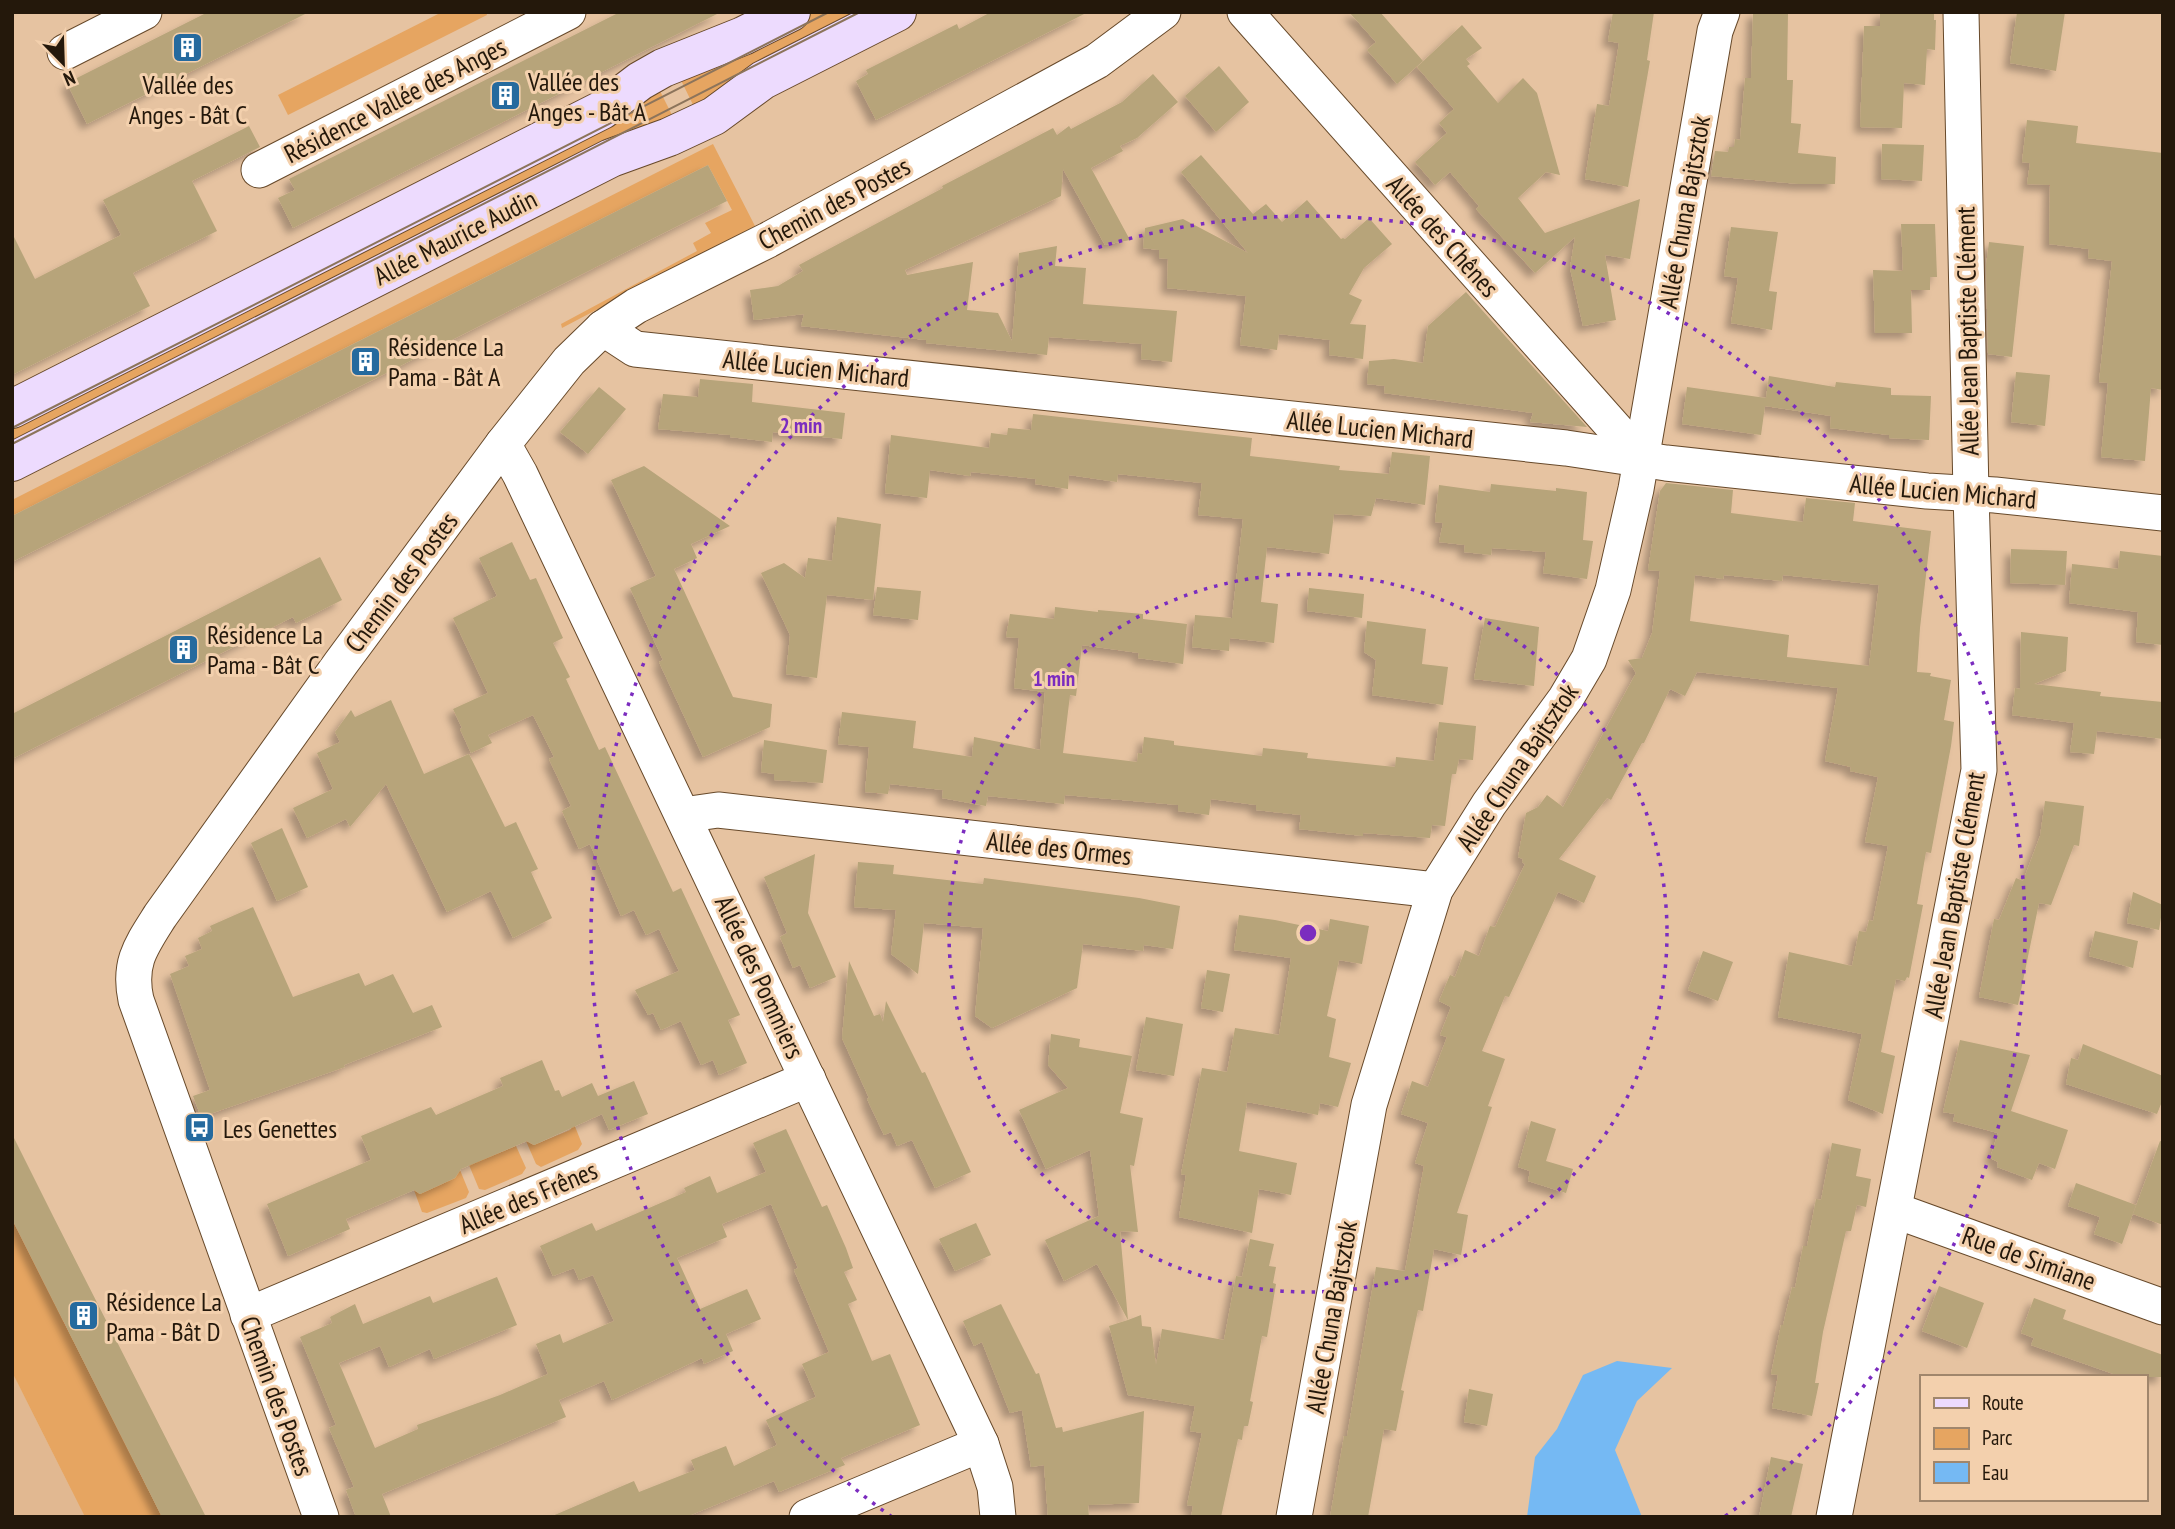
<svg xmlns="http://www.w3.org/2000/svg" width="2175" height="1529" viewBox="0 0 2175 1529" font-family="'PT Sans Narrow',sans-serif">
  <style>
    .built { fill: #e1b891 }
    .green { fill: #e6a561 }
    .water { fill: #75b9f3 }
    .building { fill: #b7a47a; fill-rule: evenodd; filter: url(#shadow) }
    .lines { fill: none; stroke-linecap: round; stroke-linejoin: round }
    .street-casing { stroke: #67492a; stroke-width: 37 }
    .secondary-casing { stroke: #67492a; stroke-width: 40 }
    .street { stroke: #fff; stroke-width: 35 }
    .secondary { stroke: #eddbfe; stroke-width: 38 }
    .tram { stroke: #8c745b; stroke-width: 2 }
    .ring { fill: none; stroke: #7b2cbf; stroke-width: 3.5; stroke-dasharray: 3.5 7 }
    .labels { text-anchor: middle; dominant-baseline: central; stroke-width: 6; stroke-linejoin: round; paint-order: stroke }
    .poi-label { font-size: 26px; fill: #24180b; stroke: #f3d0ad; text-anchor: start }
    .street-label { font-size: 26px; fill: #24180b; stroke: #f3d0ad }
    .centre { fill: #7b2cbf; stroke: #f3d0ad; stroke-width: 3.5 }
    .ring-label { font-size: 21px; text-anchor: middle; font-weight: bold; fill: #7b2cbf; stroke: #f3d0ad; stroke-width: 6; stroke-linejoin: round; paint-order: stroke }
  </style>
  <defs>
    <filter id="shadow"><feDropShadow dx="-6" dy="6" stdDeviation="3.5" flood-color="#0004"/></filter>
  </defs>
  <rect width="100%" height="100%" fill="#e6c3a1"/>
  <!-- built -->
  <path class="built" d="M12 1372 85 1517H12Z"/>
  <!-- green -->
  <g class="green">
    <path d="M442 12H486L487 15 288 115 278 95Z"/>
    <path d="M810 12H878L697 113 677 72 730 53Z"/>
    <path d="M656 83 676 123 12 453V419Z"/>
    <path d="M713 144 755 226 562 328 561 324 697 251 693 243 711 233 705 223 732 210 708 165 12 516V500Z"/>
    <path d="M574 1124 582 1144 578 1150 541 1167 536 1164 526 1141 534 1145 570 1130Z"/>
    <path d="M516 1146 526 1168 522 1174 485 1190 479 1189 469 1165Z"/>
    <path d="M460 1170 469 1192 466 1198 427 1213 422 1212 414 1190 420 1194 455 1178Z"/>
    <path d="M12 1219 162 1517H85L12 1372Z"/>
  </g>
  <!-- water -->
  <path class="water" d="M1617 1361 1672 1368 1637 1401 1615 1450 1642 1517H1527L1535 1457 1557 1429 1583 1375Z"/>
  <!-- building -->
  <g class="building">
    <path d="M208 12H309L87 124 67 83Z"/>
    <path d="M620 12H721L293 228 278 198 295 190 289 179Z"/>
    <path d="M991 12H1088L876 120 856 81 868 74 866 70 957 24 959 29Z"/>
    <path d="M1349 12H1380L1423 61 1397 84 1367 50 1376 42Z"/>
    <path d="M1613 12H1654L1647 60 1650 61 1628 187 1585 179 1597 104 1609 106 1619 43 1608 41Z"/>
    <path d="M1753 12H1788L1787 80H1793L1791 123 1801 124 1798 153 1836 157 1835 184H1799L1711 176 1715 151 1728 152 1729 147H1734L1735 139 1740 140 1745 78H1751Z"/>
    <path d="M1880 12H1934V20H1936L1935 50 1927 49 1925 85 1904 83 1902 128 1860 127 1864 26H1880Z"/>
    <path d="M2017 12H2065L2056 71 2010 63Z"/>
    <path d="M1462 25 1482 48 1466 59 1470 64 1467 66 1498 103 1523 78 1537 93 1560 175 1546 172 1518 198 1545 233 1640 199 1630 259 1605 255 1616 320 1583 326 1570 268 1575 237 1535 273 1476 209 1479 206 1450 172 1435 185 1415 162 1447 133 1439 123 1454 109 1417 67Z"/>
    <path d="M1219 66 1249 102 1216 132 1185 96Z"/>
    <path d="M1153 74 1178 102 1137 138 1120 146 1123 151 1091 168 1130 240 1105 245 1063 169 1061 196 905 270 907 275 973 262 967 310 998 313 1012 341 1019 253 1057 246 1055 266 1086 268 1083 304 1177 311 1172 362 1141 359 1142 344 1049 337 1047 355 926 343V340L801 326 804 314 754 320 750 290 778 286 803 271 799 265 943 188 942 186 1053 128 1057 135 1069 126 1071 129 1122 102Z"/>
    <path d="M2027 120 2078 126 2076 143 2163 153V390L2151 388 2145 461 2101 457 2108 383 2099 382 2112 261 2088 258 2089 249 2049 244 2050 185 2027 184 2030 163 2022 162Z"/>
    <path d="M249 126 260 147 192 181 217 231 133 273 150 306 12 375V233L35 279 121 235 103 200Z"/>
    <path d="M1882 144 1924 145 1922 181 1881 179Z"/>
    <path d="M1201 155 1253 214 1266 204 1282 222 1307 200 1341 239 1343 238 1345 239 1369 218 1392 244 1364 268 1349 294 1362 300 1350 324 1366 325 1363 359 1329 355 1330 340 1279 334 1277 350 1240 345 1246 296 1167 288 1168 259 1159 258V250L1143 248 1145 228 1183 219 1248 253 1181 172Z"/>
    <path d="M708 165 727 201 12 562V516Z"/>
    <path d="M1901 224H1935L1937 277H1930V290H1911L1912 333H1875L1873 270 1903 271Z"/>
    <path d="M1731 227 1778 232 1769 291 1777 292 1772 330 1731 323 1738 278 1724 276Z"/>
    <path d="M1989 242 2024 246 2012 357 1988 354 1986 265Z"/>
    <path d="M1466 292 1506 337 1587 427 1530 422 1533 413 1384 393 1385 386 1367 384 1369 361 1394 359 1423 363 1428 326Z"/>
    <path d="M2016 372 2050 375 2045 426 2011 422Z"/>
    <path d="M1769 376 1835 387 1836 382 1891 388V395L1931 396 1929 440 1889 438V435L1830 428 1831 416 1765 406 1761 435 1682 424 1687 387 1766 398Z"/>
    <path d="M700 379 753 384 752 402 845 413 842 439 773 432 772 442 730 437V435L658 429 663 394 698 397Z"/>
    <path d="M599 387 626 409 588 454 560 432Z"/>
    <path d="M1033 414 1252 438 1250 456 1340 466 1339 470 1389 474 1392 452 1430 456 1425 505 1376 498 1371 516 1334 514 1329 554 1267 547 1261 602 1278 604 1274 643 1230 638 1229 651 1192 647 1195 615 1232 618 1243 519 1198 515 1202 483 1118 474 1117 482 1069 475 1068 489 1035 484 1036 479 971 472 970 476 930 470 927 498 885 493 891 435 989 448 991 433 1007 435 1008 428 1031 430Z"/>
    <path d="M644 466 730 526 691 544 697 558 674 569 733 697 772 704 770 727 703 757 659 662 663 660 630 588 656 576 611 480Z"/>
    <path d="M1666 483 1733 490 1731 513 1803 522 1806 498 1855 503 1853 521 1931 531 1920 628 1917 672 1931 673 1930 676 1951 680 1944 720 1954 722 1951 746 1931 853 1926 852 1917 904 1923 905 1909 978 1907 977 1905 981 1896 979 1881 1052 1895 1056 1883 1114 1848 1100 1862 1034 1778 1017 1789 952 1852 966 1859 931 1866 932 1869 920 1873 921 1888 846 1865 842 1878 777 1850 771 1851 767 1825 761 1838 688 1697 672 1685 696 1670 689 1644 743H1642L1611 800 1607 798 1559 859 1596 876 1584 903 1558 892 1509 997 1505 996 1482 1051 1505 1059 1488 1106 1492 1107 1457 1213 1468 1215 1461 1255 1434 1249 1423 1311 1418 1310 1401 1390 1404 1391 1396 1431 1384 1429 1368 1517H1330L1344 1436H1347L1376 1267 1405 1271 1424 1166 1415 1163 1428 1123 1401 1114 1412 1081 1428 1087 1447 1037 1440 1035 1451 1007 1439 1001 1450 975 1455 977 1465 950 1479 956 1490 926 1495 927 1525 864 1522 862 1523 859 1518 857 1526 813 1538 807 1547 795 1563 807 1636 673 1628 660 1642 658 1652 633 1660 571 1648 570 1660 491ZM1695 575 1723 579 1724 575 1782 581 1783 575 1879 585 1869 666 1787 657 1789 635 1690 621Z"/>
    <path d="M1491 484 1556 491V488L1587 492 1583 540 1593 541 1587 579 1543 573 1546 552 1492 548 1491 555 1464 552 1465 545 1439 542 1443 523 1435 522 1439 485 1490 492Z"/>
    <path d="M837 517 881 524 873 600 827 595 817 678 786 674 790 635 761 573 784 563 805 578 808 558 832 561Z"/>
    <path d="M512 542 530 580 536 578 563 638 553 643 570 677 566 679 599 750 605 747 673 892 681 888 740 1015 728 1020 747 1063 719 1075 713 1060 701 1065 681 1021 661 1030 653 1013 648 1015 635 990 679 971 659 929 646 935 634 910 621 916 590 844 579 849 562 811 571 806 549 759 554 757 533 715 488 735 492 743 471 753 460 729 462 728 453 709 488 693 453 618 497 596 479 558Z"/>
    <path d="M2011 549 2067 551 2065 585 2010 583Z"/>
    <path d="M2120 551 2163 556V645L2136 642 2138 612 2069 603 2072 564 2118 569Z"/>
    <path d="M320 557 342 600 296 623 293 617 12 759V714Z"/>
    <path d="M877 587 921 591 918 620 873 615Z"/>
    <path d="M1309 588 1364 594 1362 618 1307 611Z"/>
    <path d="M1055 607 1098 612V610L1143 614V619L1187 624 1183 664 1138 658 1139 653 1082 645 1076 696 1070 695 1063 753 1137 762 1138 753 1142 754 1144 737 1174 741V745L1262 756 1263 748 1308 753 1307 758 1395 767 1396 757 1434 761 1439 722 1476 726 1473 760 1459 759 1456 774H1452L1445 826 1432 825 1430 838 1363 833V836L1299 829 1301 815 1256 810V805L1211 799 1209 815 1178 811V805L1065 795 1064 804 988 796 986 806 942 798 943 790 890 784 888 794 865 792 869 747 838 744 842 712 916 721 913 748 972 757 974 737 1040 750 1045 692 1014 688 1019 638 1006 637 1010 614 1054 619Z"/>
    <path d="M1485 618 1539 627 1534 686 1474 679Z"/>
    <path d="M1367 621 1426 629 1422 664 1448 667 1443 705 1372 695 1376 660 1364 652Z"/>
    <path d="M2021 632 2068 637 2066 671 2034 684 2101 692 2100 696 2163 702V739L2097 731 2094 754 2070 752 2074 723 2012 715 2015 688 2020 689Z"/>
    <path d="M391 700 424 774 469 754 505 827 516 822 538 869 531 872 552 918 513 938 491 891 447 912 386 784 350 827 346 819 307 838 293 808 333 789 317 753 340 742 335 732 351 710 355 717Z"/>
    <path d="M764 740 827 750 823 783 774 780V774L761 772Z"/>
    <path d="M2045 801 2084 806 2079 846 2074 845 2051 905 2039 903 2018 1005 1979 997 1994 919 1999 920 2016 878 2023 881 2040 836Z"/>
    <path d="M282 828 308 887 277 901 251 843Z"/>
    <path d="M815 854 808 913 836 977 810 988 800 965 793 968 780 937 787 933 764 877Z"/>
    <path d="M858 862 894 865 893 874 983 884 984 878 1139 898 1180 906 1173 949 1144 945 1143 951 1083 944 1077 988 992 1028 975 1016 983 928 924 923 918 974 891 954 896 910 854 907Z"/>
    <path d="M2133 892 2163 905 2159 930 2127 923Z"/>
    <path d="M253 907 293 997 359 973 365 986 393 974 413 1013 432 1005 442 1027 344 1065 345 1067 201 1117 193 1096 210 1090 170 974 189 966 185 956 202 949 198 938 212 931 210 926Z"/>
    <path d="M1239 915 1275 920 1328 931 1330 919 1369 926 1362 964 1339 960 1327 1016 1336 1019 1329 1057 1351 1063 1338 1107 1320 1103 1318 1115 1247 1102 1239 1151 1297 1163 1291 1195 1259 1189 1252 1233 1179 1217 1186 1175 1181 1174 1202 1068 1227 1072 1235 1028 1279 1035 1291 958 1234 950Z"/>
    <path d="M2095 931 2138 941 2133 968 2089 956Z"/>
    <path d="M1703 951 1733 962 1718 1001 1688 990Z"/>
    <path d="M849 961 874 1016 880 1014 883 1022 886 1001 922 1073 925 1072 971 1172 935 1188 912 1140 897 1146 891 1132 884 1135 867 1099 869 1098 842 1038Z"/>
    <path d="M1207 970 1230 974 1223 1012 1201 1008Z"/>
    <path d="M1146 1017 1183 1024 1174 1076 1136 1070Z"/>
    <path d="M1051 1034 1080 1039 1079 1047 1132 1056 1120 1113 1143 1118 1134 1166 1130 1165 1138 1232 1120 1231 1128 1320 1141 1315 1142 1326 1151 1327 1156 1365 1162 1329 1224 1340 1236 1276 1242 1277 1250 1239 1274 1244 1269 1266 1276 1267 1273 1283 1276 1284 1267 1337 1262 1336 1250 1401 1253 1402 1248 1426H1244L1242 1440 1238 1439 1221 1517H1191L1193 1506 1187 1505 1202 1433 1190 1431 1195 1406 1128 1395 1109 1326 1128 1320 1097 1264 1064 1281 1045 1240 1099 1216 1090 1150 1046 1169 1019 1110 1068 1088 1048 1065Z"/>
    <path d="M1960 1040 2030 1055 2011 1111 2068 1130 2055 1169 2039 1163 2032 1180 1997 1167 1998 1162 1990 1158 1998 1133 1953 1121 1955 1114 1943 1112Z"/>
    <path d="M2083 1044 2163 1076V1099L2157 1114 2066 1084 2071 1058 2078 1060Z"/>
    <path d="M542 1060 555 1091 559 1090 562 1097 592 1083 598 1096 634 1081 648 1114 609 1130 602 1114 534 1145 527 1141 461 1169 455 1178 420 1194 414 1190 346 1219 350 1229 288 1256 267 1204 371 1160 361 1136 431 1107 436 1115 503 1086 500 1078Z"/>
    <path d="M1531 1121 1556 1129 1546 1161 1573 1169 1566 1193 1528 1181 1530 1171 1518 1167Z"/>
    <path d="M786 1129 822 1207 827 1205 846 1248 853 1268 844 1272 857 1300 848 1304 872 1361 890 1354 920 1425 841 1458 845 1465 779 1492 774 1481 686 1517H550L634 1481 639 1492 695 1470 691 1460 726 1446 734 1466 777 1445 766 1420 816 1397 802 1364 829 1352 794 1270 798 1268 771 1204 722 1224 727 1237 677 1258 700 1309 747 1289 761 1319 726 1334 733 1351 704 1364 702 1358 612 1400 604 1381 559 1400 566 1417 382 1494 391 1517H356L346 1490 354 1487 329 1428 336 1425 300 1337 332 1323 330 1317 355 1304 363 1324 430 1296 433 1303 497 1277 517 1325 434 1359 430 1349 389 1367 380 1346 339 1363 375 1448 418 1429 417 1425 500 1395 548 1374 536 1344 560 1334 563 1343 614 1321 593 1275 579 1280 574 1268 553 1276 540 1246 592 1223 596 1231 686 1192 684 1188 710 1176 717 1193 766 1172 753 1143Z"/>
    <path d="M12 1134 53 1216 206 1517H162L12 1219Z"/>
    <path d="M2160 1141 2163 1142V1225L2133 1214Z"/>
    <path d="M1832 1143 1861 1149 1856 1176 1871 1179 1866 1207 1857 1205 1851 1231H1846L1823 1332 1815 1383H1819L1812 1416 1772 1408 1778 1375 1771 1374 1781 1325H1783L1792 1287 1795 1288 1803 1246H1807L1816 1199 1821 1200Z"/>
    <path d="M2076 1183 2136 1205 2122 1244 2094 1234 2100 1217 2068 1206Z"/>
    <path d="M976 1223 991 1255 955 1271 939 1239Z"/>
    <path d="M1939 1286 1984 1303 1967 1348 1922 1331Z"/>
    <path d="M2034 1298 2066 1310 2063 1319 2163 1355V1377H2122L2031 1345 2034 1338 2021 1333Z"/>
    <path d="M1001 1304 1036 1374 1039 1373 1056 1428 1062 1427 1063 1432 1144 1411 1139 1503 1088 1505 1089 1517H1048L1044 1465 1031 1467 1022 1410 1010 1413 982 1342 974 1346 963 1321Z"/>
    <path d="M1469 1389 1493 1394 1487 1426 1464 1422Z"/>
    <path d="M1771 1457 1803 1464 1791 1517H1759Z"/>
  </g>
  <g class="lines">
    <defs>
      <g id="street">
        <path d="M1245 12 1642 459"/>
        <path d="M65 52 144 12"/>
        <path d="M259 170 568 12"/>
        <path d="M603 328 635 349 1566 448 1666 463 1927 491 1995 495 2163 513"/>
        <path d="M503 444 520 474 981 1444 995 1487 998 1517"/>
        <path d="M683 815 718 810 1435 890"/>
        <path d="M1894 1210 2163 1307"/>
        <path d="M248 1315 808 1079"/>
        <path d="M321 1517 136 1000C128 963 141 946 160 916L341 663 503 444 569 361 603 328 636 306 768 240 1097 61 1163 12"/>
        <path d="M807 1517 981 1444"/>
        <path d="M1294 1517 1369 1105 1435 890 1489 804 1566 698 1589 659 1613 590 1636 489 1715 31 1722 12"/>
        <path d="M1834 1517 1979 770 1971 494 1961 12"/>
      </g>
      <g id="secondary">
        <path d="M12 409 602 110 640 81 663 68 743 36 791 12"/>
        <path d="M12 462 611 158 669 137 714 116 763 80 897 12"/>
      </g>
    </defs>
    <!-- street casing -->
    <use href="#street" class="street-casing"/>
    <!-- secondary casing -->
    <use href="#secondary" class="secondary-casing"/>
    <!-- street -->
    <use href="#street" class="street"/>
    <!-- secondary -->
    <use href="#secondary" class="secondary"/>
    <!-- tram -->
    <g class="tram">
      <path d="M12 428 829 12"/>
      <path d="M12 444 860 12"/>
    </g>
  </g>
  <!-- distance rings -->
  <g class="ring">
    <circle cx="1308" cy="933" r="359"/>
    <path d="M892 1517A717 717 0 1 1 1724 1517"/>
  </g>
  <!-- icons -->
  <defs>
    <symbol id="building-square" viewBox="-11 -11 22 22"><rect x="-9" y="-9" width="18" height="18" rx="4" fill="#256a9e" stroke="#f3d0ad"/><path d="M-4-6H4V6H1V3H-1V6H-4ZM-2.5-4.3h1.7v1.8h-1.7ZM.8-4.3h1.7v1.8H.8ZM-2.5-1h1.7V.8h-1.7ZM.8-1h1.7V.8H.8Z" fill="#fff"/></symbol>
    <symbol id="bus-square" viewBox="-11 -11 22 22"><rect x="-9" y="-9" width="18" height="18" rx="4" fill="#256a9e" stroke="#f3d0ad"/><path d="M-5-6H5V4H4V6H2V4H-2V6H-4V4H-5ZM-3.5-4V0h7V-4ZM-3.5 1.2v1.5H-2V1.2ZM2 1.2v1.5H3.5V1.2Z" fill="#fff"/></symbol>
  </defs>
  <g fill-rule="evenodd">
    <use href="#building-square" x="170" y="30" width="35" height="35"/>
    <use href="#building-square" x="488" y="78" width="35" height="35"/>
    <use href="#building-square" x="348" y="344" width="35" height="35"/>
    <use href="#building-square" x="166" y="632" width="35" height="35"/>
    <use href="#bus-square" x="182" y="1110" width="35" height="35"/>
    <use href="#building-square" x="66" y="1298" width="35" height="35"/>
  </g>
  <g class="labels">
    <!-- poi labels -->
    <g class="poi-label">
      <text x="528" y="81">Vallée des<tspan x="528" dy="30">Anges - Bât A</tspan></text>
      <text x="188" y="84" text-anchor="middle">Vallée des<tspan x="188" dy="30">Anges - Bât C</tspan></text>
      <text x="388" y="346">Résidence La<tspan x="388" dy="30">Pama - Bât A</tspan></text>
      <text x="207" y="634">Résidence La<tspan x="207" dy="30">Pama - Bât C</tspan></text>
      <text x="223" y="1128">Les Genettes</text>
      <text x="106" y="1301">Résidence La<tspan x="106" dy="30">Pama - Bât D</tspan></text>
    </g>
    <!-- street labels -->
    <g class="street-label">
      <text transform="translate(395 100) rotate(-27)">Résidence Vallée des Anges</text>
      <text transform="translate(834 203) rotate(-28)">Chemin des Postes</text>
      <text transform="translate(1684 212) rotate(-80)">Allée Chuna Bajtsztok</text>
      <text transform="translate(1443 236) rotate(48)">Allée des Chênes</text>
      <text transform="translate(455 237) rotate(-27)">Allée Maurice Audin</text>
      <text transform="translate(1967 331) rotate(-91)">Allée Jean Baptiste Clément</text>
      <text transform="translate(816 368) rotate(6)">Allée Lucien Michard</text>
      <text transform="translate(1380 429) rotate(6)">Allée Lucien Michard</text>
      <text transform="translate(1943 491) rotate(5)">Allée Lucien Michard</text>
      <text transform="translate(401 582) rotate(-53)">Chemin des Postes</text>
      <text transform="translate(1517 767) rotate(-56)">Allée Chuna Bajtsztok</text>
      <text transform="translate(1059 848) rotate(6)">Allée des Ormes</text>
      <text transform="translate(1954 895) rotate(-80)">Allée Jean Baptiste Clément</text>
      <text transform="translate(760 977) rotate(65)">Allée des Pommiers</text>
      <text transform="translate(528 1197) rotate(-23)">Allée des Frênes</text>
      <text transform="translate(2029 1258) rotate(20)">Rue de Simiane</text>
      <text transform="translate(1331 1317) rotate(-80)">Allée Chuna Bajtsztok</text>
      <text transform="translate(277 1396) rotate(70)">Chemin des Postes</text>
    </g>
  </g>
  <circle cx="1308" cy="933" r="10" class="centre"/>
  <g class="ring-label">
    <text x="801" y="433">2 min</text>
    <text x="1054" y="686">1 min</text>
  </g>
  <!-- border -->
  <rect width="2175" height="1529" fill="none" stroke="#24180b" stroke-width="28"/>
  <!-- legend -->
  <rect x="1920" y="1375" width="228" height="126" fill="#f3d0ad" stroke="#a0866c" stroke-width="2"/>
  <rect x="1934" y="1398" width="35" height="10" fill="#eddbfe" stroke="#a0866c" stroke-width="2"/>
  <text x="1982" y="1410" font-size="21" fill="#24180b">Route</text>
  <rect x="1934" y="1428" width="35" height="21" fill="#e6a561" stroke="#a0866c" stroke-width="2"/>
  <text x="1982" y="1445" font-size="21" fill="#24180b">Parc</text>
  <rect x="1934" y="1462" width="35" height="21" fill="#75b9f3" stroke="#a0866c" stroke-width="2"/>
  <text x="1982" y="1480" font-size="21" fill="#24180b">Eau</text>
  <!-- north arrow -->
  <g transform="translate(63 63) rotate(157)" stroke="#f3d0ad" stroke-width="5" paint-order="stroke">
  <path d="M0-5L12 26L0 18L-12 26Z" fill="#24180b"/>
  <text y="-10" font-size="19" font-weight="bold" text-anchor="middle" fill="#24180b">N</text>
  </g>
</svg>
